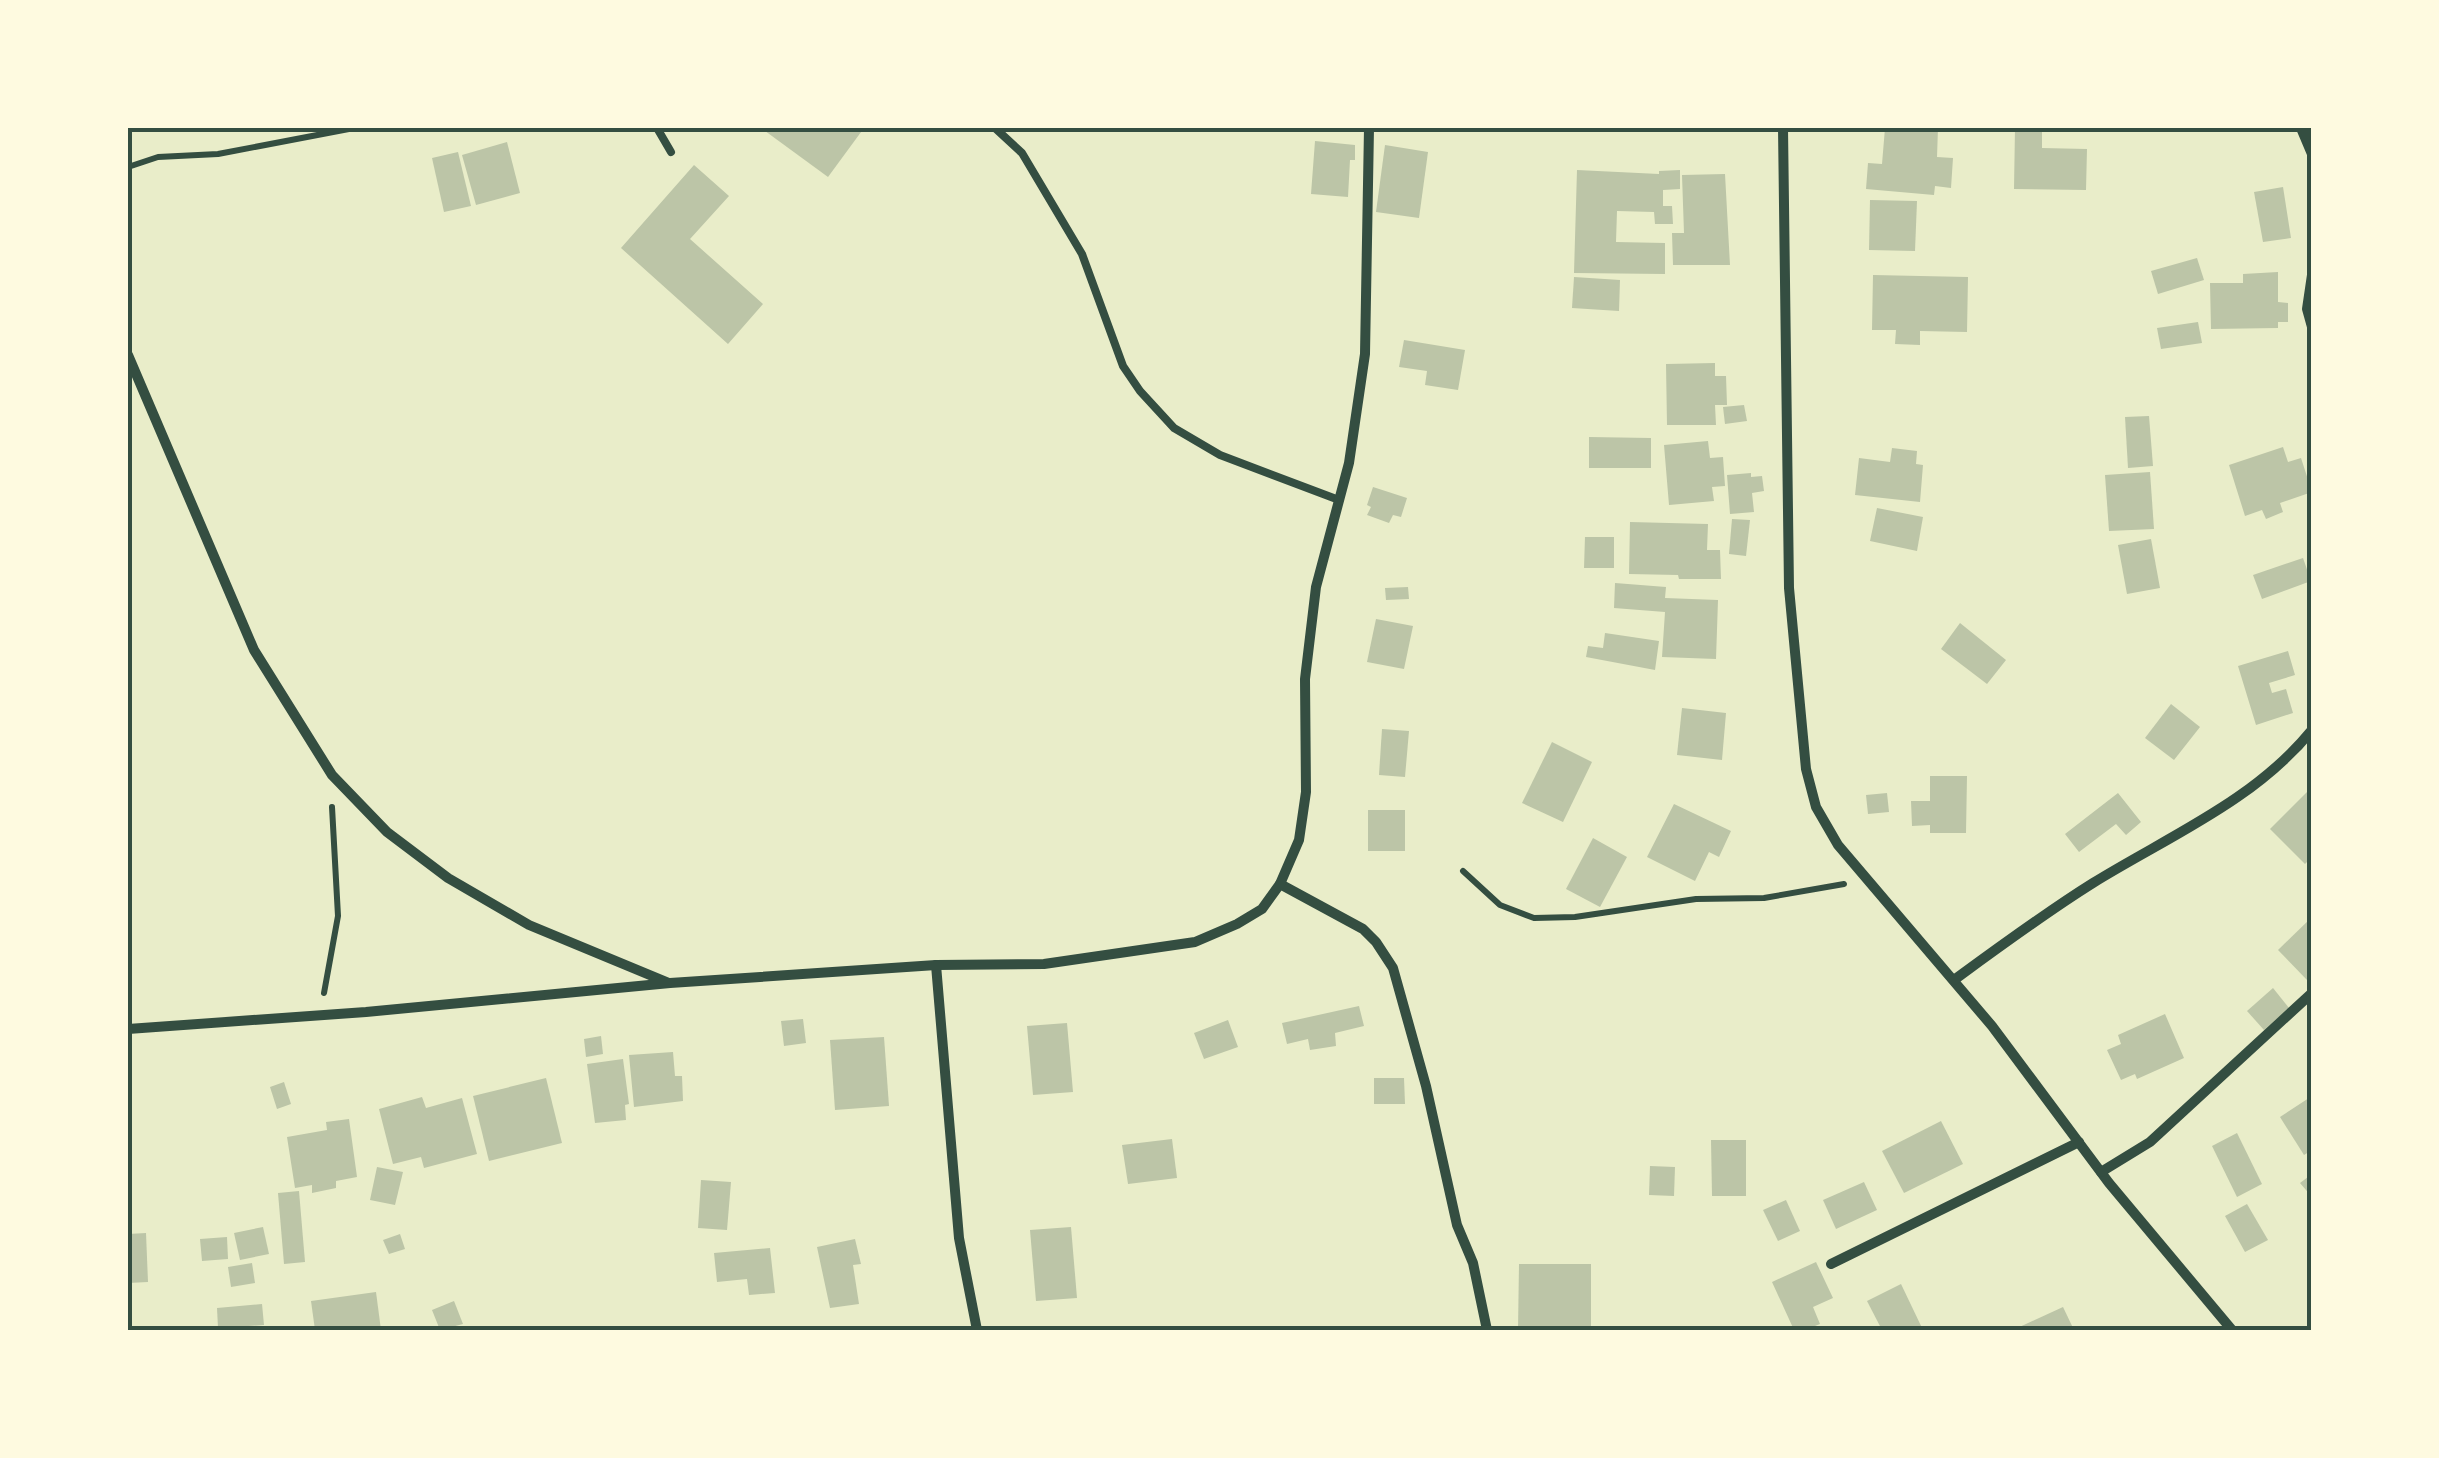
<svg xmlns="http://www.w3.org/2000/svg" width="2439" height="1458" viewBox="0 0 2439 1458" font-family="Roboto,sans-serif">
  <style>
    .building { fill: #bcc5a7 }
    .lines { fill: none; stroke-linecap: round; stroke-linejoin: round }
    .path { stroke: #344e41; stroke-width: 6 }
    .service { stroke: #344e41; stroke-width: 8 }
    .minor { stroke: #344e41; stroke-width: 10 }
    .neatline { fill: none; stroke: #344e41; stroke-width: 4 }
  </style>
  <rect width="100%" height="100%" fill="#e9edc9"/>
  <!-- building -->
  <g class="building">
    <path d="M761 128H864L828 177Z"/>
    <path d="M1885 128H1938L1937 157 1953 158 1951 188 1935 186 1934 195 1866 189 1868 163 1882 164Z"/>
    <path d="M2015 128H2042V148L2087 149 2086 190 2014 189Z"/>
    <path d="M1315 141 1355 145V160H1350L1348 197 1311 194Z"/>
    <path d="M507 142 520 193 476 205 462 155Z"/>
    <path d="M1385 145 1428 152 1419 218 1376 212Z"/>
    <path d="M458 152 471 206 444 212 432 158Z"/>
    <path d="M694 165 729 196 690 239 763 304 728 344 621 248Z"/>
    <path d="M1577 170 1659 174V171L1680 170V189L1663 190V206H1672L1673 224H1655L1654 212 1617 211 1616 242 1665 243V274L1574 273Z"/>
    <path d="M1725 174 1730 265H1673L1672 233H1684L1682 175Z"/>
    <path d="M2283 187 2291 238 2263 242 2254 192Z"/>
    <path d="M1870 200 1917 201 1915 251 1869 250Z"/>
    <path d="M2197 258 2204 280 2158 294 2151 271Z"/>
    <path d="M2278 272V302L2288 303V322H2278V328L2211 329 2210 283H2243V274Z"/>
    <path d="M1873 275 1968 277 1967 332 1920 331V345L1895 344 1896 330H1872Z"/>
    <path d="M1574 277 1620 280 1619 311 1572 308Z"/>
    <path d="M2198 322 2202 343 2161 349 2157 328Z"/>
    <path d="M1404 340 1465 350 1458 390 1425 385 1427 371 1399 367Z"/>
    <path d="M1715 363V376H1726L1727 405H1715L1716 425H1667L1666 364Z"/>
    <path d="M1744 405 1747 421 1725 424 1723 407Z"/>
    <path d="M2149 416 2153 466 2128 468 2125 417Z"/>
    <path d="M1589 437 1651 438V468H1589Z"/>
    <path d="M1708 441 1710 458 1723 457 1725 486 1712 487 1714 501 1669 505 1664 445Z"/>
    <path d="M2283 447 2288 462 2301 458 2312 492 2280 503 2283 512 2266 519 2262 510 2245 516 2229 465Z"/>
    <path d="M1892 448 1917 451 1916 464 1923 465 1920 502 1855 495 1859 458 1890 462Z"/>
    <path d="M2150 472 2154 529 2109 531 2105 475Z"/>
    <path d="M1751 473V477L1762 476 1764 491 1752 493 1754 512 1730 514 1727 475Z"/>
    <path d="M1373 487 1407 498 1401 517 1393 515 1389 523 1367 515 1371 507 1367 505Z"/>
    <path d="M1877 508 1923 517 1917 551 1870 541Z"/>
    <path d="M1732 519 1750 520 1746 556 1729 554Z"/>
    <path d="M1630 522 1708 524 1707 550H1720L1721 579H1679L1678 575 1629 574Z"/>
    <path d="M1585 537H1614V568H1584Z"/>
    <path d="M2151 539 2160 588 2127 594 2118 545Z"/>
    <path d="M2303 558 2311 581 2262 599 2253 575Z"/>
    <path d="M1615 583 1666 587 1665 598 1718 600 1716 659 1662 657 1665 612 1614 608Z"/>
    <path d="M1408 587 1409 599 1386 600 1385 588Z"/>
    <path d="M1376 619 1413 626 1404 669 1367 662Z"/>
    <path d="M1960 623 2006 660 1987 684 1941 649Z"/>
    <path d="M1605 633 1659 641 1655 670 1586 657 1588 646 1603 648Z"/>
    <path d="M2288 651 2295 675 2269 683 2272 693 2286 689 2293 713 2256 725 2238 666Z"/>
    <path d="M2171 704 2200 727 2174 760 2145 738Z"/>
    <path d="M1682 708 1726 713 1722 760 1677 755Z"/>
    <path d="M1382 729 1409 731 1405 777 1379 775Z"/>
    <path d="M1552 742 1592 762 1563 822 1522 803Z"/>
    <path d="M1930 776H1967L1966 833H1930V825L1912 826 1911 801H1930Z"/>
    <path d="M2312 787V857L2305 864 2270 829Z"/>
    <path d="M1887 793 1889 812 1868 814 1866 795Z"/>
    <path d="M2118 793 2141 822 2126 835 2116 824 2079 852 2065 834Z"/>
    <path d="M1674 804 1731 831 1719 857 1709 852 1695 881 1647 857Z"/>
    <rect x="1368" y="810" width="37" height="41"/>
    <path d="M1593 838 1627 857 1600 907 1566 889Z"/>
    <path d="M2312 917V975L2307 980 2278 950Z"/>
    <path d="M2273 988 2289 1008 2264 1030 2247 1011Z"/>
    <path d="M1359 1006 1364 1026 1335 1033 1336 1046 1310 1050 1308 1039 1287 1044 1282 1023Z"/>
    <path d="M2165 1014 2184 1058 2137 1079 2135 1074 2121 1080 2107 1050 2121 1044 2118 1035Z"/>
    <path d="M803 1019 806 1043 784 1046 781 1021Z"/>
    <path d="M1228 1020 1238 1047 1204 1059 1194 1033Z"/>
    <path d="M1067 1023 1073 1092 1033 1095 1027 1026Z"/>
    <path d="M601 1036 603 1054 586 1057 584 1039Z"/>
    <path d="M884 1037 889 1106 835 1110 830 1040Z"/>
    <path d="M673 1052 675 1076H682L683 1101 634 1107 629 1055Z"/>
    <path d="M623 1059 629 1104 625 1105 626 1120 595 1123 587 1064Z"/>
    <path d="M546 1078 562 1143 489 1161 473 1096Z"/>
    <path d="M1374 1078H1404L1405 1104H1374Z"/>
    <path d="M284 1082 291 1104 277 1109 270 1087Z"/>
    <path d="M2312 1096V1150L2304 1155 2280 1117Z"/>
    <path d="M422 1097 426 1108 462 1098 477 1154 424 1168 421 1157 393 1164 379 1109Z"/>
    <path d="M349 1119 357 1177 336 1181V1188L312 1193V1185L295 1188 287 1137 327 1130 326 1122Z"/>
    <path d="M1941 1121 1963 1164 1904 1193 1882 1151Z"/>
    <path d="M2237 1133 2262 1184 2237 1197 2212 1146Z"/>
    <path d="M1172 1139 1177 1178 1128 1184 1122 1145Z"/>
    <path d="M1711 1140H1746V1196H1712Z"/>
    <path d="M1650 1166 1675 1167 1674 1196 1649 1195Z"/>
    <path d="M377 1167 403 1172 395 1205 370 1200Z"/>
    <path d="M2312 1174V1197L2300 1183Z"/>
    <path d="M701 1180 731 1182 727 1230 698 1228Z"/>
    <path d="M1864 1182 1877 1210 1836 1229 1823 1200Z"/>
    <path d="M299 1191 305 1262 284 1264 278 1193Z"/>
    <path d="M1786 1200 1800 1231 1778 1241 1763 1210Z"/>
    <path d="M2247 1204 2268 1240 2245 1252 2225 1216Z"/>
    <path d="M263 1227 269 1254 240 1260 234 1233Z"/>
    <path d="M1071 1227 1077 1298 1036 1301 1030 1230Z"/>
    <path d="M146 1233 148 1282 128 1283V1234Z"/>
    <path d="M400 1234 405 1249 389 1254 383 1240Z"/>
    <path d="M227 1237 228 1259 202 1261 200 1239Z"/>
    <path d="M855 1239 861 1264 853 1265 859 1304 830 1308 817 1247Z"/>
    <path d="M770 1248 775 1293 749 1295 747 1279 717 1282 714 1253Z"/>
    <path d="M1816 1262 1833 1298 1813 1307 1820 1324 1805 1330H1794L1772 1282Z"/>
    <path d="M252 1263 255 1283 231 1287 228 1267Z"/>
    <path d="M1519 1264H1591V1330H1518Z"/>
    <path d="M1901 1284 1923 1330H1882L1867 1301Z"/>
    <path d="M376 1292 381 1330H315L311 1301Z"/>
    <path d="M454 1301 463 1324 440 1330 432 1310Z"/>
    <path d="M262 1304 264 1325 218 1328 217 1308Z"/>
    <path d="M2063 1307 2074 1330H2013Z"/>
  </g>
  <g class="lines">
    <!-- path -->
    <g class="path">
      <path d="M128 167 158 157 218 154 354 128"/>
      <path d="M1463 871 1500 905 1534 918 1575 917 1696 899 1764 898 1844 884"/>
      <path d="M324 993 338 916 332 807"/>
    </g>
    <!-- service -->
    <g class="service">
      <path d="M657 128 671 152"/>
      <path d="M995 128 1022 153 1082 254 1123 366 1140 391 1174 428 1220 455 1339 500"/>
    </g>
    <!-- minor -->
    <g class="minor">
      <path d="M1783 128 1789 588 1806 769 1816 807 1838 845 1992 1026 2109 1183 2232 1330"/>
      <path d="M2301 128 2312 154"/>
      <path d="M2312 275 2307 309 2312 327"/>
      <path d="M128 355 254 650 332 775 387 832 448 878 529 925 669 983"/>
      <path d="M1280 884 1363 929 1376 942 1393 968 1426 1086 1457 1225 1473 1263 1487 1330"/>
      <path d="M936 965 959 1238 977 1330"/>
      <path d="M1954 980C1999 947 2045 913 2093 883 2169 836 2254 801 2312 730"/>
      <path d="M128 1029 366 1012 670 983 936 965 1044 964 1195 942 1237 924 1262 909 1280 884 1299 840 1306 792 1305 679 1316 587 1349 463 1365 354 1369 128"/>
      <path d="M2101 1172 2150 1142 2312 993"/>
      <path d="M1831 1264 2079 1142"/>
    </g>
  </g>
  <!-- border -->
  <rect width="2439" height="1458" fill="none" stroke="#fefae0" stroke-width="260"/>
  <rect x="130" y="130" width="2179" height="1198" class="neatline"/>
</svg>
